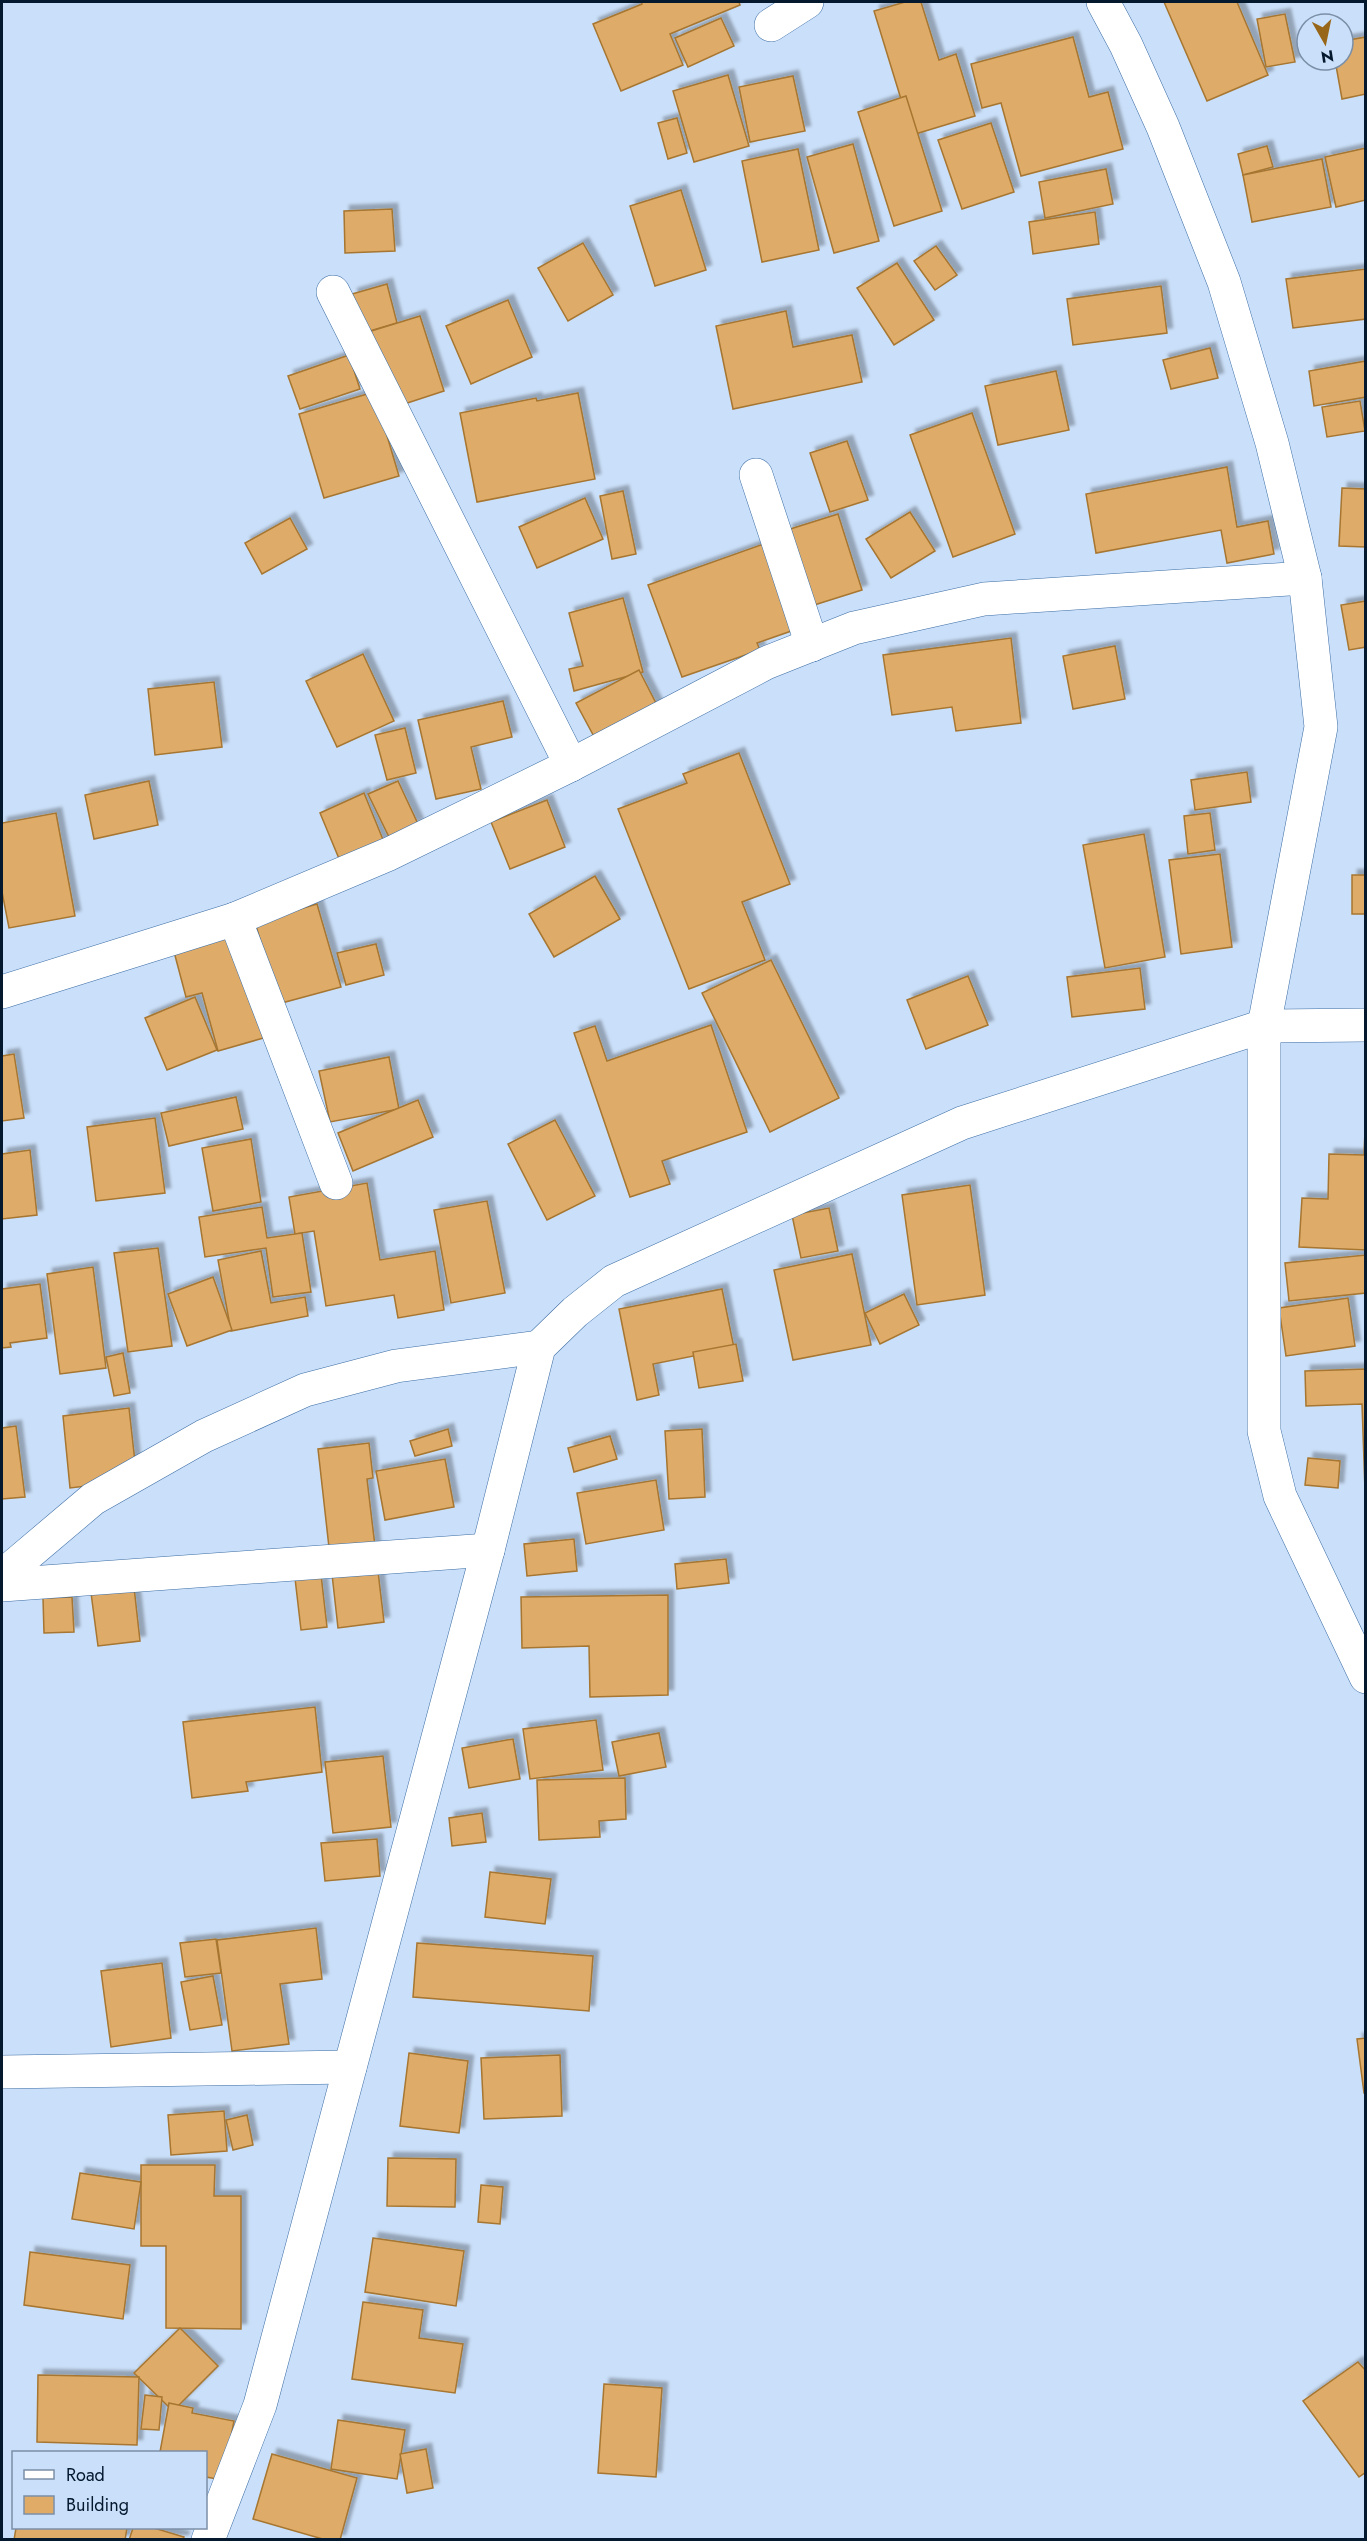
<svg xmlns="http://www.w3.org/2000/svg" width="1367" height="2541" viewBox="0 0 1367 2541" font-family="Jost,sans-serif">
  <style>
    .building { fill: #dfab67; stroke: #a67630; stroke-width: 1.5; filter: url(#shadow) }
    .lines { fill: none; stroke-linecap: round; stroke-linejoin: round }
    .minor-casing { stroke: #3b6da5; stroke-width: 34 }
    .minor { stroke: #fff; stroke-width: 33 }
  </style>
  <defs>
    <filter id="shadow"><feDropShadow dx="5.5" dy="-5.5" stdDeviation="1.5" flood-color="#0004"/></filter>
  </defs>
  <rect width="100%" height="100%" fill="#cadff9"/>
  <!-- building -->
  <g class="building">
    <path d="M641 2H739L740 5 670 34 683 65 621 91 593 24 642 4Z"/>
    <path d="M905 2H921L939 60 956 54 975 116 912 135 874 11Z"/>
    <path d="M1164 2H1237L1268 75 1207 101Z"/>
    <path d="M1285 14 1295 62 1266 67 1257 19Z"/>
    <path d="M721 18 734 46 688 67 675 38Z"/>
    <path d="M1073 37 1089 97 1108 92 1123 149 1021 176 1001 103 982 108 971 64Z"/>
    <path d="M1366 37V94L1342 99 1335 60H1343V41Z"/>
    <path d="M728 75 749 146 694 162 673 91Z"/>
    <path d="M793 76 805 131 750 142 739 87Z"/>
    <path d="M906 96 942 211 894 226 858 112Z"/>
    <path d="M677 118 687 153 668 159 658 123Z"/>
    <path d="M991 123 1014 192 962 209 938 140Z"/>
    <path d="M853 144 879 241 834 253 807 157Z"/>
    <path d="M1267 146 1273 167 1243 175 1238 154Z"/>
    <path d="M1366 148V200L1336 207 1325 157Z"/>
    <path d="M798 149 819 250 762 262 742 161Z"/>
    <path d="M1322 159 1331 207 1252 222 1243 175Z"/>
    <path d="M1106 169 1113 204 1045 218 1039 182Z"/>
    <path d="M681 190 706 270 655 286 630 206Z"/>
    <path d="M392 209 395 251 345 253 344 211Z"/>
    <path d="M1095 212 1099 244 1033 254 1029 222Z"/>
    <path d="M583 243 613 295 568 321 538 268Z"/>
    <path d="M936 246 957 275 935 290 914 261Z"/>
    <path d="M897 263 934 320 894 345 857 288Z"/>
    <path d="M1366 269V319L1293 328 1286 279Z"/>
    <path d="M387 284 397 323 363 333 352 294Z"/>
    <path d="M1161 286 1167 333 1073 345 1067 299Z"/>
    <path d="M508 300 532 357 471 384 446 326Z"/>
    <path d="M786 311 793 347 852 335 862 382 733 409 716 326Z"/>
    <path d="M420 316 444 391 392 408 368 332Z"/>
    <path d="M1210 348 1218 378 1171 389 1163 360Z"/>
    <path d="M349 355 360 389 300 409 288 376Z"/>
    <path d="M1366 361V397L1314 406 1309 371Z"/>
    <path d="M1056 371 1069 430 998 445 985 386Z"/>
    <path d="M374 392 399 476 324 498 299 414Z"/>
    <path d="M578 393 595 479 477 502 460 413 536 398 537 401Z"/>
    <path d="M1360 401 1365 431 1327 437 1322 407Z"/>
    <path d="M972 413 1015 534 953 557 910 435Z"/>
    <path d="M847 441 868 500 830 512 810 453Z"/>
    <path d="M1227 467 1237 527 1268 521 1274 554 1227 563 1221 530 1096 553 1086 494Z"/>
    <path d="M1342 488 1366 489V547L1339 546Z"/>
    <path d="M623 491 636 554 612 559 600 496Z"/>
    <path d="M585 498 603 539 537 568 519 527Z"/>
    <path d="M910 512 935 551 891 578 866 539Z"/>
    <path d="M838 514 862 590 811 606 787 530Z"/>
    <path d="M290 518 307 549 262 574 245 543Z"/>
    <path d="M769 542 800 628 757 643 760 650 682 677 648 585Z"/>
    <path d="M623 598 643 672 574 691 569 669 583 666 569 613Z"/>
    <path d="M1366 601V647L1349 650 1341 605Z"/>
    <path d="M1011 638 1021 723 956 731 952 707 892 715 883 655Z"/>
    <path d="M1115 646 1125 699 1073 709 1063 656Z"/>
    <path d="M363 654 394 721 337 747 306 681Z"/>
    <path d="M639 670 660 711 598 744 576 703Z"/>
    <path d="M214 682 222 747 155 755 148 689Z"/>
    <path d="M503 701 512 737 471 747 481 789 436 799 418 720Z"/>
    <path d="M405 728 416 773 387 780 375 735Z"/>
    <path d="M739 753 790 884 742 902 765 960 689 989 618 809 687 783 683 774Z"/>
    <path d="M1247 772 1251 802 1195 810 1191 780Z"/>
    <path d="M149 781 158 825 94 839 85 795Z"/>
    <path d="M398 781 418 824 389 837 368 794Z"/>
    <path d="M364 793 384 842 340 861 320 813Z"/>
    <path d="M547 800 565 847 510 869 491 822Z"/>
    <path d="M56 813 75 916 9 928 2 892V823Z"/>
    <path d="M1210 813 1215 850 1188 854 1184 816Z"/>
    <path d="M1144 834 1165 957 1105 968 1083 845Z"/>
    <path d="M1220 854 1232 947 1181 954 1169 860Z"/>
    <rect x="1352" y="875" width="14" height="39"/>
    <path d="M595 876 620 919 554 957 529 914Z"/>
    <path d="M317 904 341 987 278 1004 255 922Z"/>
    <path d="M237 930 267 1037 218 1051 202 993 186 997 173 948Z"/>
    <path d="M376 944 384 975 346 985 337 953Z"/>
    <path d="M771 960 839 1098 770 1132 702 993Z"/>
    <path d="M1140 968 1145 1009 1072 1017 1067 977Z"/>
    <path d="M968 976 988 1025 926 1049 907 1000Z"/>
    <path d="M195 997 217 1050 167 1070 145 1018Z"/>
    <path d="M711 1025 747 1132 662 1161 670 1184 630 1197 574 1033 595 1026 607 1061Z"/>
    <path d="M14 1054 24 1118 2 1121V1056Z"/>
    <path d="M389 1057 399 1109 330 1122 319 1071Z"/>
    <path d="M236 1097 243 1129 169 1146 161 1113Z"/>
    <path d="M418 1100 433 1137 353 1171 338 1133Z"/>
    <path d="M1366 1106V1250L1299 1247 1302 1198 1328 1199 1329 1154 1364 1155Z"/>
    <path d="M155 1118 165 1193 96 1201 87 1127Z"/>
    <path d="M555 1120 595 1196 547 1220 508 1144Z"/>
    <path d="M251 1139 261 1202 213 1211 202 1148Z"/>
    <path d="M30 1150 37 1215 2 1219V1154Z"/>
    <path d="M367 1183 380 1260 435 1251 444 1310 398 1318 394 1295 326 1306 314 1231 295 1234 289 1197Z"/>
    <path d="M970 1185 985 1295 917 1305 902 1195Z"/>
    <path d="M487 1201 505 1293 451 1303 434 1210Z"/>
    <path d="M262 1207 267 1238 302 1233 311 1292 273 1297 266 1248 205 1257 199 1217Z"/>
    <path d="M829 1208 838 1251 801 1258 792 1215Z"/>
    <path d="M158 1248 172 1346 128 1352 114 1253Z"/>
    <path d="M261 1251 271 1303 305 1297 308 1316 231 1331 218 1260Z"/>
    <path d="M852 1254 871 1345 793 1360 774 1270Z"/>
    <path d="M1366 1255V1293L1289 1301 1285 1263Z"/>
    <path d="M93 1267 106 1368 60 1374 47 1274Z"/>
    <path d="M213 1277 232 1330 187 1346 168 1294Z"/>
    <path d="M40 1284 47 1338 10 1343 11 1347 2 1348V1289Z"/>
    <path d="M722 1289 734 1348 653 1364 659 1395 637 1400 619 1309Z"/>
    <path d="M904 1294 919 1325 880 1344 865 1313Z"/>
    <path d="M1348 1298 1355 1346 1286 1356 1279 1308Z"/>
    <path d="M736 1344 743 1381 699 1388 693 1352Z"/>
    <path d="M123 1353 130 1393 114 1396 106 1357Z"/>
    <path d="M1366 1369V1490H1365L1362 1404 1306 1406 1305 1371Z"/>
    <path d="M129 1408 137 1480 70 1488 63 1416Z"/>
    <path d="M16 1426 25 1497 2 1499V1428Z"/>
    <path d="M448 1429 452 1446 415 1456 410 1441Z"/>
    <path d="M702 1429 705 1497 669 1499 665 1431Z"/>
    <path d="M610 1436 617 1459 574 1472 568 1448Z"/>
    <path d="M369 1443 373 1478 367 1479 384 1622 338 1628 318 1449Z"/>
    <path d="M1308 1458 1340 1461 1338 1488 1305 1485Z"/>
    <path d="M445 1459 454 1507 385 1520 376 1471Z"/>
    <path d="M656 1480 664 1530 586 1544 577 1493Z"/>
    <path d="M574 1539 577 1571 527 1576 524 1544Z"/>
    <path d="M319 1557 327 1627 301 1630 293 1561Z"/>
    <path d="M726 1559 729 1583 677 1589 675 1564Z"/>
    <path d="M134 1587 140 1641 98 1646 91 1593Z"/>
    <path d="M668 1595V1695L590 1697 589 1646 522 1648 521 1597Z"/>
    <path d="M72 1597 74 1632 44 1633 43 1598Z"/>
    <path d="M315 1707 322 1772 246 1782 248 1791 192 1798 183 1722Z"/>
    <path d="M596 1720 603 1770 530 1779 523 1729Z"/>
    <path d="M659 1733 666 1767 619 1776 612 1742Z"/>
    <path d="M513 1739 520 1779 469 1788 462 1748Z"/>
    <path d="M383 1756 391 1827 333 1833 325 1762Z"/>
    <path d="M625 1778 626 1819 599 1821 600 1837 539 1840 537 1780Z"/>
    <path d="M482 1813 486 1842 452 1846 449 1818Z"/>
    <path d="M377 1839 380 1876 325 1881 321 1843Z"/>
    <path d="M490 1872 551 1879 545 1924 485 1917Z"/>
    <path d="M316 1928 322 1979 280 1984 289 2044 232 2051 217 1940Z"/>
    <path d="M216 1939 221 1973 185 1977 180 1943Z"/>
    <path d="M417 1943 593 1956 589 2011 413 1997Z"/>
    <path d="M162 1963 171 2038 111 2047 101 1971Z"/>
    <path d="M213 1976 222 2025 190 2030 181 1982Z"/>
    <path d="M1366 2038V2093H1364L1357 2039Z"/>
    <path d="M409 2053 468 2061 459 2133 400 2126Z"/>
    <path d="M560 2055 562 2116 484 2119 481 2058Z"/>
    <path d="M224 2111 227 2151 171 2155 168 2115Z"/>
    <path d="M247 2115 253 2145 233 2150 226 2120Z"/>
    <path d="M388 2158 456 2159 455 2207 387 2206Z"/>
    <path d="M141 2165H215L214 2196H241V2329L166 2328V2246H141Z"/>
    <path d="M80 2173 141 2182 134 2229 72 2219Z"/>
    <path d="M481 2185 503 2187 500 2224 478 2222Z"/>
    <path d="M373 2238 464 2251 456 2306 365 2292Z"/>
    <path d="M30 2252 130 2265 123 2319 24 2305Z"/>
    <path d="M363 2302 423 2310 419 2338 463 2344 455 2393 352 2379Z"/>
    <path d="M180 2328 218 2366 173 2411 134 2373Z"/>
    <path d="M1358 2362 1366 2371V2472L1359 2477 1303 2401Z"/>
    <path d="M38 2375 139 2377 137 2445 37 2442Z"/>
    <path d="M604 2384 662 2388 656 2477 598 2473Z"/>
    <path d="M145 2395 162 2397 159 2430 141 2429Z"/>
    <path d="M169 2403 193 2408 192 2413 234 2421 223 2480 206 2477V2452H160Z"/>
    <path d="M338 2420 405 2430 397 2479 331 2469Z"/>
    <path d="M426 2449 433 2488 407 2493 400 2454Z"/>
    <path d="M272 2454 357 2478 340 2540H326L253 2519Z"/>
    <path d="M16 2528H127L125 2540H14Z"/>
    <path d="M133 2528H154L184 2537 183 2540H129Z"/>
  </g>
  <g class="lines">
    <defs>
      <g id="minor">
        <path d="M1103 2 1126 45 1163 127 1224 282 1272 443 1305 578 1321 727 1264 1026V1431L1280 1496 1366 1677"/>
        <path d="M771 25 807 2"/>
        <path d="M333 292 571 765"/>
        <path d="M756 475 812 645"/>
        <path d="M235 919 336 1183"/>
        <path d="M2 992 235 919 389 854 571 765 766 663 854 628 984 599 1305 578"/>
        <path d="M2 1576 93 1499 204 1436 305 1390 396 1366 539 1347"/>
        <path d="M2 1585 488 1550"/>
        <path d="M2 2072 350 2067"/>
        <path d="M208 2540 260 2405 488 1550 539 1347 575 1312 614 1281 962 1123 1264 1026 1366 1025"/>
      </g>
    </defs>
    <!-- minor casing -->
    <use href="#minor" class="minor-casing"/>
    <!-- minor -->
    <use href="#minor" class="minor"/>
  </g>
  <!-- border -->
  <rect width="1367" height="2541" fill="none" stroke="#04182e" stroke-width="6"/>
  <!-- legend -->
  <rect x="12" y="2451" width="195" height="78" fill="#cadff9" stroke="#7b8fa8" stroke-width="1.5"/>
  <rect x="24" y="2470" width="30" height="9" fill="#ffffff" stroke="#7b8fa8" stroke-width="1.5"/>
  <text x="66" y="2481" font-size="18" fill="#04182e">Road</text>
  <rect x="24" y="2496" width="30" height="18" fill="#dfab67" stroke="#7b8fa8" stroke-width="1.5"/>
  <text x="66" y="2511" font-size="18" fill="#04182e">Building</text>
  <!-- north arrow -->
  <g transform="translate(1325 42) rotate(171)"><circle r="28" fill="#cadff9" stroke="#7b8fa8" stroke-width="1.5"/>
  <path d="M0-4.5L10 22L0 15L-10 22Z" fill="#976618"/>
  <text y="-9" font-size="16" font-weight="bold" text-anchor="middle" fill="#04182e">N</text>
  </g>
</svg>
